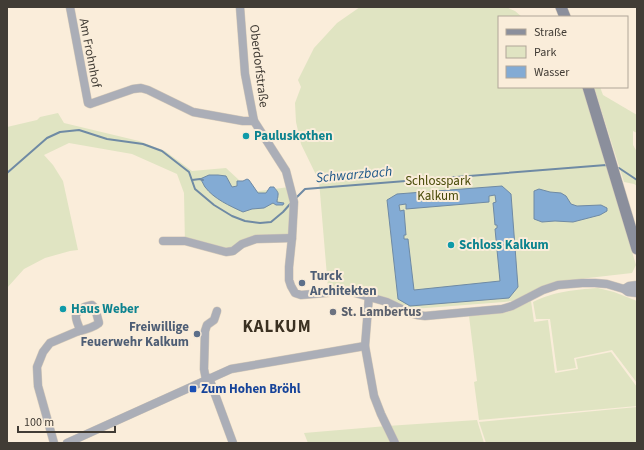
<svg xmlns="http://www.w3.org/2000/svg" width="644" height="450" viewBox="0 0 644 450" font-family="'Source Sans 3',sans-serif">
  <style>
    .green { fill: #e0e4c2 }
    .water { fill: #83abd4; stroke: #6f8aa4; fill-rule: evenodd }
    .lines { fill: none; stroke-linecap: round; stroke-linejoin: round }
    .stream { stroke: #6f8aa4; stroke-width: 2 }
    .minor-casing { stroke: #d5cab9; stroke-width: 9 }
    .secondary-casing { stroke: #d5cab9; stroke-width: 12 }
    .minor { stroke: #abaeb7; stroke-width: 8 }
    .secondary { stroke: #8b8f9c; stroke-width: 11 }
    .culture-dot { fill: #0f9aa8; stroke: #faedda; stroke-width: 1.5 }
    .service-dot { fill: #5c6f8a; stroke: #faedda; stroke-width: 1.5 }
    .worship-dot { fill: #6b7280; stroke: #faedda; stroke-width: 1.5 }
    .transit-dot { fill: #1a4fb4; stroke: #faedda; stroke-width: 1.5 }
    .labels { text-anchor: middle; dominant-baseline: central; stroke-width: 4; stroke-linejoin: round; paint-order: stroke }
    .street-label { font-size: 13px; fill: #413c35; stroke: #faedda }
    .culture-label { font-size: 13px; font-weight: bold; fill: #0d838f; stroke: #faedda; text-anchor: start }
    .park-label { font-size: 13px; fill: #484a07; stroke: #faedda }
    .service-label { font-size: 13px; font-weight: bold; fill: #4e5e75; stroke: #faedda; text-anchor: start }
    .worship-label { font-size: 13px; font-weight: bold; fill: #5b616d; stroke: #faedda; text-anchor: start }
    .transit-label { font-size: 13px; font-weight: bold; fill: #164399; stroke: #faedda; text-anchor: start }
    .water-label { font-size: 14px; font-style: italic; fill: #1a5588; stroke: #faedda }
    .district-label { font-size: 17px; font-weight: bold; letter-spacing: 1px; fill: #3b3122; stroke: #faedda }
  </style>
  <rect width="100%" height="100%" fill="#faedda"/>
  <!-- green -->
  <g class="green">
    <path d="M360 7H506L515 11 522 17H499V87H583L636 265 632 273 588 278 541 288 518 300 504 302 413 309 370 293 348 287 328 288 319 181 301 144 296 122 295 103 301 87 298 80 314 48 337 23Z"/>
    <path d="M594 87H600L603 95 637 115V133L633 131V145L637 152V186L634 184 624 182Z"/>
    <path d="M58 113 64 123 139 141 165 151 192 171 226 168 252 192 289 187 291 209 289 241 254 243 242 249 235 255H227L191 245H185L184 193 177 174 132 154 69 143 44 155 53 165 63 181 78 250 70 251 45 258 24 269 7 288V127L37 120 40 117Z"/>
    <path d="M598 288 614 292 637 301V383L612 350 574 358 576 368 557 371 550 319H536L533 302C556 291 573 290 598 288Z"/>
    <path d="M531 301 534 322 548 320 555 373 578 369 576 359 611 352 637 387V406L479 420 474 382 477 381 469 316 508 312Z"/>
    <path d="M637 407V443H486L479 422Z"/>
    <path d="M477 420 484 443H308L304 433 387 426Z"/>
  </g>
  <!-- water -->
  <g class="water">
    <path d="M209 175H218L226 176 232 187 237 186V181H243L247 179 249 180 258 193H266L270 187H274C275 189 279 192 278 195 278 198 277 199 277 202L284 203 283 205H276L273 203 264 208 252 209 243 212C230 206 214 199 205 187 203 184 203 182 200 179Z"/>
    <path d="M502 186 511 194 518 287 509 298 410 306 398 299 387 200 397 194ZM495 195 496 202 493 203 495 225H497V228L495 229 500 281 414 290 408 239H404V235H406L404 210 400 211 399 205 406 204V209L489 202V196Z"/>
    <path d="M539 189 550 192 561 193 566 196 571 204 577 206 601 205 607 208V211L600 215 573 222 555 221 542 222 534 219V191Z"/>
  </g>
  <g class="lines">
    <!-- stream -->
    <g class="stream">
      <path d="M617 168H619L637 180"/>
      <path d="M7 173 47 138 60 132 79 130 107 139 143 144 162 151 189 172 195 189 214 205 232 216 245 221 260 223 271 222 283 212 291 203"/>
      <path d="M192 180 200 179 203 180"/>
      <path d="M296 198 305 189 606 165 608 166"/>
    </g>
    <defs>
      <g id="minor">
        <path d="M70 7 88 103 90 104 133 89 141 88 148 90 193 112 243 121H254"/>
        <path d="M240 7 245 74 254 121 286 171 294 202 292 238 289 267V280L291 286 295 293 301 295 348 291 387 302 410 313 417 315 425 316 502 309 512 306 543 290 558 285 582 283H595L607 284 624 289 628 292 637 293"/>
        <path d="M163 241H185L226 252 233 251 242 244 256 239 292 238"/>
        <path d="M624 289 629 286 637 285"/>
        <path d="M369 296 365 346 374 396 381 414 395 443"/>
        <path d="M209 378 233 443"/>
        <path d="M206 380 204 369 205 331 207 325 214 320 217 311"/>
        <path d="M54 443 38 386 37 367 43 352 50 343 76 332C84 330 93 328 99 323L95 308 92 305C87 306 78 308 76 315 75 319 79 326 80 330"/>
        <path d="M67 443 231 369 365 346"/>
      </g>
      <g id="secondary">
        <path d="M561 7 565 17"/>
        <path d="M588 87 637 249"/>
      </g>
    </defs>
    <!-- minor casing -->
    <use href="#minor" class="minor-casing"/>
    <!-- secondary casing -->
    <use href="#secondary" class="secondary-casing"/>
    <!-- minor -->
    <use href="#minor" class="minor"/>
    <!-- secondary -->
    <use href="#secondary" class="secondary"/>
  </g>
  <!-- markers -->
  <g class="culture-dot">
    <circle cx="246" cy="136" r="4"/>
    <circle cx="451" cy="245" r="4"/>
    <circle cx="63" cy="309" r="4"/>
  </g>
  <g class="service-dot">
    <circle cx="302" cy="283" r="4"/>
    <circle cx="197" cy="334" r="4"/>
  </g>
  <circle class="worship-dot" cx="333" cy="312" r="4"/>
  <rect class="transit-dot" x="189" y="385" width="8" height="8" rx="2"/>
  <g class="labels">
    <!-- street labels -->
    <g class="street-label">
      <text transform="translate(90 53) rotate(79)">Am Frohnhof</text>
      <text transform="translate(259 66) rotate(83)">Oberdorfstraße</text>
    </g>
    <!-- culture labels -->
    <g class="culture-label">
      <text x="254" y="136">Pauluskothen</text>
      <text x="459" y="245">Schloss Kalkum</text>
      <text x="71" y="309">Haus Weber</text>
    </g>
    <!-- park labels -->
    <g class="park-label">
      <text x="438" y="181">Schlosspark<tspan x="438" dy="15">Kalkum</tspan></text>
    </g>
    <!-- service labels -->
    <g class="service-label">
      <text x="310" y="276">Turck<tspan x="310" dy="15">Architekten</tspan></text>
      <text x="189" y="327" text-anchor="end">Freiwillige<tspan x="189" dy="15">Feuerwehr Kalkum</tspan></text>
    </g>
    <!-- worship labels -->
    <g class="worship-label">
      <text x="341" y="312">St. Lambertus</text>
    </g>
    <!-- transit labels -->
    <g class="transit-label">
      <text x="201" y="389">Zum Hohen Bröhl</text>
    </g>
    <!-- water labels -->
    <g class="water-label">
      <text transform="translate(354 175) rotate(-5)">Schwarzbach</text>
    </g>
    <!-- district labels -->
    <g class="district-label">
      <text x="277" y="327">KALKUM</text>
    </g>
  </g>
  <!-- border -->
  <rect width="644" height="450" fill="none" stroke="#413c35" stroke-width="16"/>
  <!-- legend -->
  <rect x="498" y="16" width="130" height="72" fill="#faedda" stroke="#b0a698"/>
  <rect x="506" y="29" width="20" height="6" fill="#8b8f9c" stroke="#b0a698"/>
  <text x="534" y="36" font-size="12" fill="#413c35">Straße</text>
  <rect x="506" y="46" width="20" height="12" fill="#e0e4c2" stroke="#b0a698"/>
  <text x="534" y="56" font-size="12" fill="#413c35">Park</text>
  <rect x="506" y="66" width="20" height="12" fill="#83abd4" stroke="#b0a698"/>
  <text x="534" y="76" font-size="12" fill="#413c35">Wasser</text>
  <!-- scale -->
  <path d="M18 426v6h97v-6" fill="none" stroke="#413c35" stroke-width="2"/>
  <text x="24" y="426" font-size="12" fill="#413c35" stroke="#faedda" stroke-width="3" paint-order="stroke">100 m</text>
</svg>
